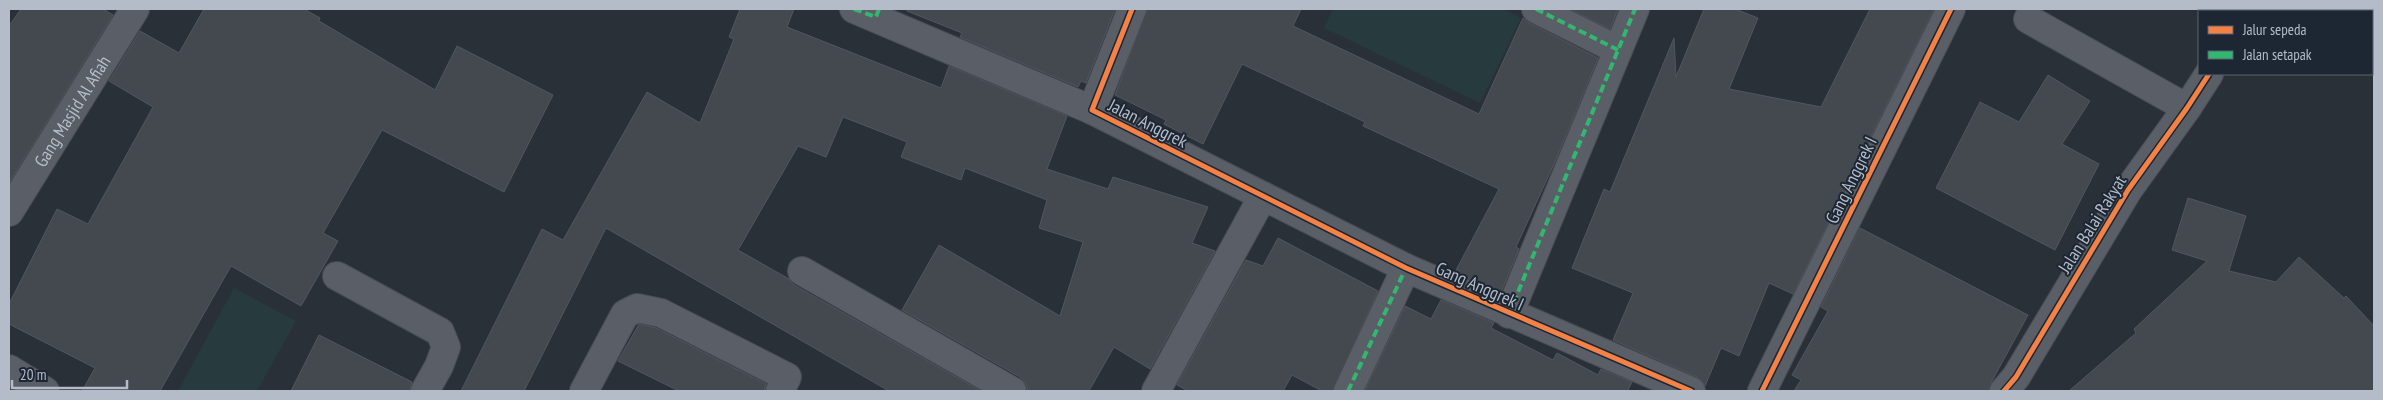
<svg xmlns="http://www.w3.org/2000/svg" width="2383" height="400" viewBox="0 0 2383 400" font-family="'PT Sans Narrow',sans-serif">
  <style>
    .pitch { fill: #273a3e }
    .building { fill: #444950; stroke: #52575f }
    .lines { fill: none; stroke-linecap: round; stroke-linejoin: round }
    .minor-casing { stroke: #484c53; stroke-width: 30 }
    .minor { stroke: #5a5e66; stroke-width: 28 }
    .quiet { stroke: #33b770; stroke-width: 4; stroke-dasharray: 8 4; stroke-linecap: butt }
    .cycleway-casing { stroke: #1d2633; stroke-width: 8 }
    .cycleway { stroke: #f48246; stroke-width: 5 }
    .labels { text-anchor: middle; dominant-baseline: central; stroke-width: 4; stroke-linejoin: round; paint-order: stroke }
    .street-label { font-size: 18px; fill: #b4bcc9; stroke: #1d2633 }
  </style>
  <rect width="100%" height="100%" fill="#2a3038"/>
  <!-- pitch -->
  <g class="pitch">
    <path d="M1333 9H1503L1521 18 1480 103 1324 28Z"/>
    <path d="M234 288 296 321 257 391H178Z"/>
  </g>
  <!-- building -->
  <g class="building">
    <path d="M21 9H103L113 15 9 183V26Z"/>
    <path d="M204 9H304L320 18 319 21 435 90 457 46 553 95 504 192 382 130 323 233 338 241 301 306 231 266 160 391H82L95 368 9 324V304L57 209 88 224 153 107 109 81 140 31 179 53Z"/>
    <path d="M740 9H794L787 27 941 88 949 66 1067 116 1047 169 1108 189 1113 177 1208 207 1192 243 1215 251 1150 369 1114 347 1089 391H1028L1026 384 1020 377 902 310 939 245 1060 316 1083 242 1039 228 1047 200 965 168 961 180 901 157 907 142 843 117 826 157 798 146 738 250 789 279 794 285 981 391H889L606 228 524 391H461L542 229 563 240 647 92 700 123 734 39 729 37Z"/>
    <path d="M907 9H1115L1086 83 1081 81 1078 87 960 37 962 33 907 11Z"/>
    <path d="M1147 9H1301L1293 26 1479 114 1523 18 1529 23 1598 58 1555 162 1516 247 1519 249 1501 292 1455 272 1499 189 1363 126 1365 122 1242 64 1203 144 1164 124 1166 120 1115 95Z"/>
    <path d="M1570 9H1618L1610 29Z"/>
    <path d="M1704 9H1735L1758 18 1729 89 1821 107 1870 9H1934L1793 294 1769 283 1739 356 1721 348 1705 386 1697 377 1613 340 1633 293 1572 268 1604 189 1610 192 1674 38 1676 77Z"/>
    <path d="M2048 75 2090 101 2062 144 2099 164 2055 250 1936 188 1980 102 2019 122Z"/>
    <path d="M2188 198 2246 216 2229 271 2276 282 2299 257 2344 298 2346 296 2374 326V391H2069L2136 333 2134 329 2207 261 2172 250Z"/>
    <path d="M1860 228 2028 315 1992 381 1989 391H1794L1801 380 1792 375 1828 311 1821 307Z"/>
    <path d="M1278 238 1378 291 1333 391H1322L1292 375 1283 391H1188L1177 385 1246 260 1263 266Z"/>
    <path d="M1441 300 1494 323 1491 328 1553 360 1557 353 1598 375 1601 369 1632 382 1628 390 1629 391H1365L1405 306 1431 319Z"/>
    <path d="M639 324 656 328 766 384 764 391H679L618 361Z"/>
    <path d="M319 335 412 382 409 391H291Z"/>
  </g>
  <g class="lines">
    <defs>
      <g id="minor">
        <path d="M854 9 1092 110"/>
        <path d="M1132 9 1092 110 1406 268 1691 391"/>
        <path d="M1536 9 1618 50"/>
        <path d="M2249 11 2251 9"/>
        <path d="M2028 19 2187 108"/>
        <path id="s1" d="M9 212 135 9"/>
        <path d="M802 271 1012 391"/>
        <path d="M337 276 440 332 446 347 439 366 425 391"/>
        <path d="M1509 314 1635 9"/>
        <path d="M9 369 45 391"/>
        <path d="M584 391 625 314 637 308 661 313 787 377 780 391"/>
        <path d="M1156 391 1263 196"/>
        <path d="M1348 391 1406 268"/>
        <path d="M1762 391 1951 9"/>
        <path d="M2004 391 2016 377 2128 190 2187 108 2209 74"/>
      </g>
    </defs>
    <!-- minor casing -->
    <use href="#minor" class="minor-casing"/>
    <!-- minor -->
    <use href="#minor" class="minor"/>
    <!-- quiet -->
    <g class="quiet">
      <path d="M854 9 876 17 879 9"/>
      <path d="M1536 9 1618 50"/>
      <path d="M1509 314 1635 9"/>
      <path d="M1348 391 1406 268"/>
    </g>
    <defs>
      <g id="cycleway">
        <path d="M1132 9 1092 110 1406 268 1691 391"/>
        <path d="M1762 391 1951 9"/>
        <path d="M2004 391 2016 377 2128 190 2187 108 2209 74"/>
      </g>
    </defs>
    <!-- cycleway casing -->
    <use href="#cycleway" class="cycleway-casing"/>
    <!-- cycleway -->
    <use href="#cycleway" class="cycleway"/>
  </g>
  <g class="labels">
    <!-- street labels -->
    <g class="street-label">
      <text stroke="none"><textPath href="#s1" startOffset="119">Gang Masjid Al Afiah</textPath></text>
      <text transform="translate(1148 123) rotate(27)">Jalan Anggrek</text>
      <text transform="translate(1851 180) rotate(-64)">Gang Anggrek I</text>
      <text transform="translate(2092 224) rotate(-58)">Jalan Balai Rakyat</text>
      <text transform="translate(1480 286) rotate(24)">Gang Anggrek I</text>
    </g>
  </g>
  <!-- border -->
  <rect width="2383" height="400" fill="none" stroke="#b4bcc9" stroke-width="20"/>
  <!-- legend -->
  <rect x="2198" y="10" width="175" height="65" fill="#1d2633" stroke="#59626f"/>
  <rect x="2208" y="26" width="25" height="8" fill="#f48246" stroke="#59626f"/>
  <text x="2243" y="35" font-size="15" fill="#b4bcc9">Jalur sepeda</text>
  <rect x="2208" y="51" width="25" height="8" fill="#33b770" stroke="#59626f"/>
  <text x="2243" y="60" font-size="15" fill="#b4bcc9">Jalan setapak</text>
  <!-- scale -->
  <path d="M12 380v8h115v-8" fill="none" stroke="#b4bcc9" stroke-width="2.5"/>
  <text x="20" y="380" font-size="15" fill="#b4bcc9" stroke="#1d2633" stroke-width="4" paint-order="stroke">20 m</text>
</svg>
